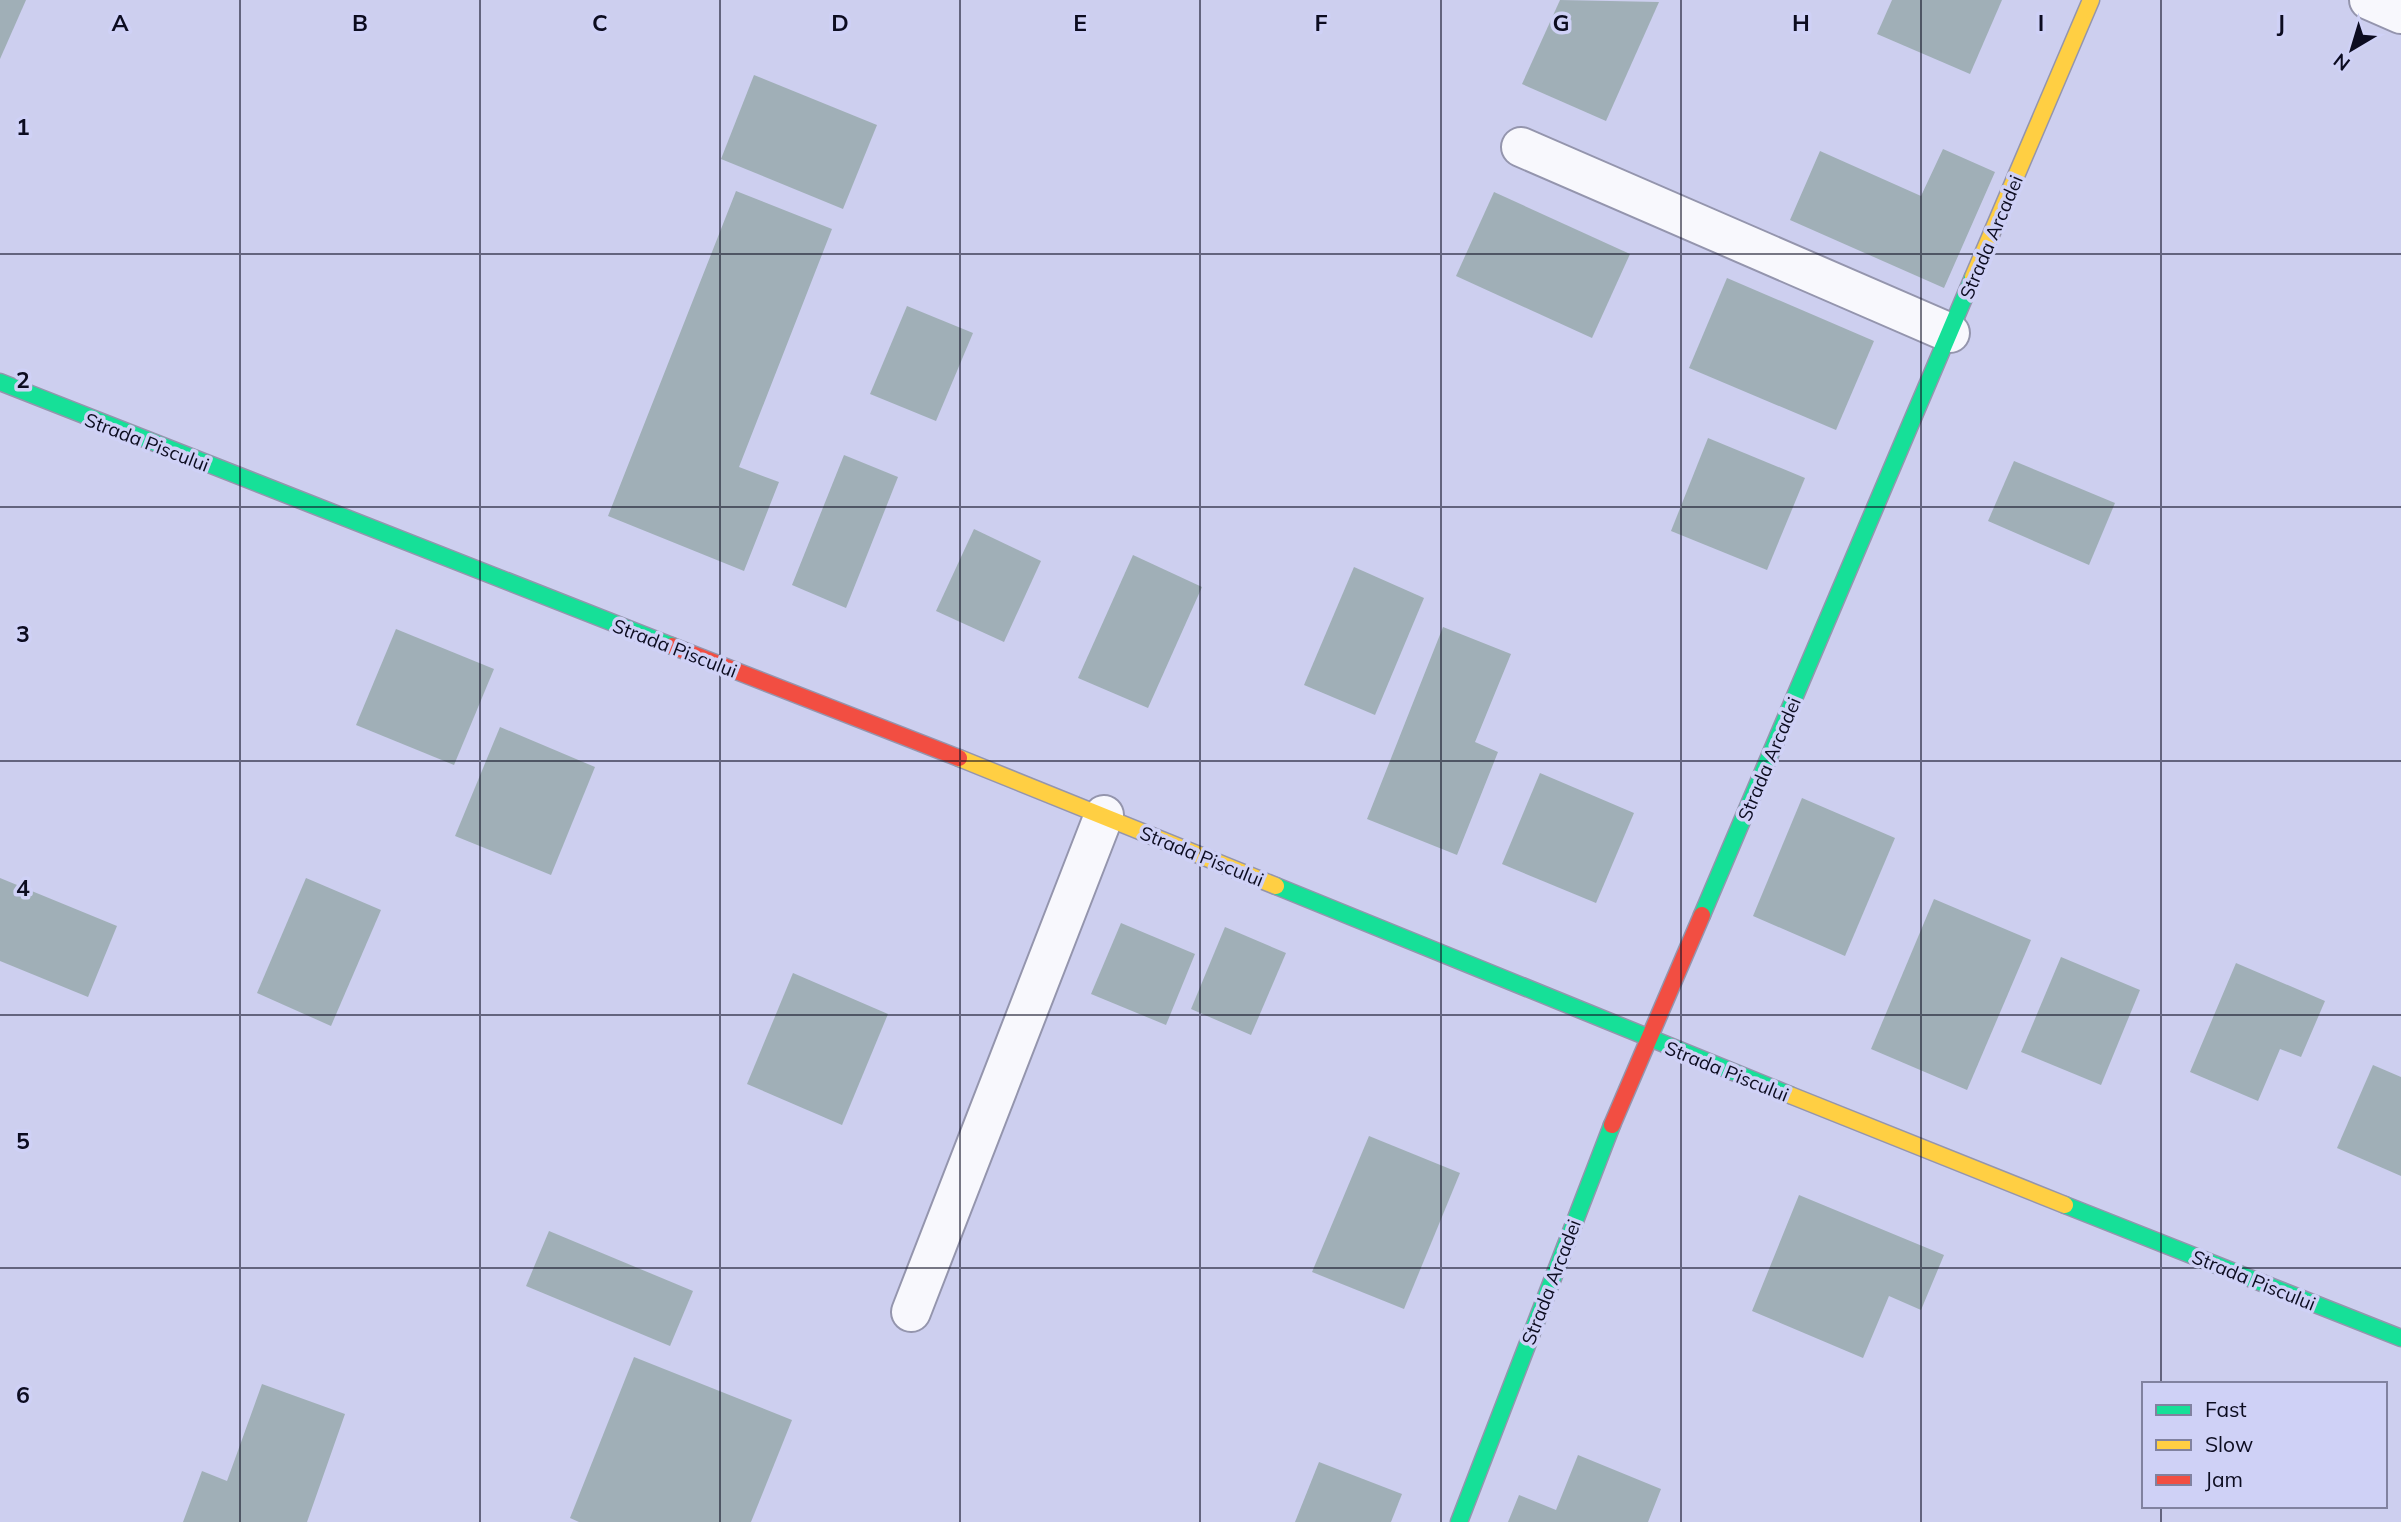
<svg xmlns="http://www.w3.org/2000/svg" width="2401" height="1522" viewBox="0 0 2401 1522" font-family="Mulish,sans-serif">
  <style>
    .building { fill: #a0afb7 }
    .lines { fill: none; stroke-linecap: round; stroke-linejoin: round }
    .street-casing { stroke: #9495ad; stroke-width: 42 }
    .fast-casing { stroke: #9495ad; stroke-width: 19 }
    .slow-casing { stroke: #9495ad; stroke-width: 19 }
    .jam-casing { stroke: #9495ad; stroke-width: 19 }
    .street { stroke: #f8f8fd; stroke-width: 38 }
    .fast { stroke: #16e098; stroke-width: 16 }
    .slow { stroke: #ffcf43; stroke-width: 16 }
    .jam { stroke: #f24e42; stroke-width: 16 }
    .grid { fill: none; stroke: #0c0c20; stroke-width: 2; stroke-opacity: 0.55 }
    .labels { text-anchor: middle; dominant-baseline: central; stroke-width: 7; stroke-linejoin: round; paint-order: stroke }
    .street-label { font-size: 19px; fill: #0c0c20; stroke: #cfd1f6 }
    .grid-label { font-size: 23px; text-anchor: middle; font-weight: bold; fill: #0c0c20; stroke: #cfd1f6; stroke-width: 7; stroke-linejoin: round; paint-order: stroke }
  </style>
  <rect width="100%" height="100%" fill="#cdcfef"/>
  <!-- building -->
  <g class="building">
    <path d="M0 0H26L0 59Z"/>
    <path d="M1560 0 1659 2 1606 121 1522 84Z"/>
    <path d="M1892 0H2002L1970 74 1877 34Z"/>
    <path d="M754 75 877 125 843 209 721 159Z"/>
    <path d="M1943 149 1995 172 1944 288 1790 220 1820 151 1921 196Z"/>
    <path d="M736 191 832 229 739 467 779 482 744 571 608 516Z"/>
    <path d="M1494 192 1630 254 1592 338 1456 276Z"/>
    <path d="M1727 278 1874 341 1836 430 1689 368Z"/>
    <path d="M907 306 973 333 936 421 870 394Z"/>
    <path d="M1708 438 1805 478 1767 570 1671 531Z"/>
    <path d="M844 455 898 477 846 608 792 585Z"/>
    <path d="M2014 461 2115 503 2089 565 1988 521Z"/>
    <path d="M974 529 1041 561 1004 642 936 611Z"/>
    <path d="M1133 555 1202 587 1148 708 1078 678Z"/>
    <path d="M1354 567 1424 598 1375 715 1304 685Z"/>
    <path d="M1443 627 1511 654 1475 742 1498 752 1457 855 1367 819Z"/>
    <path d="M396 629 494 669 454 765 356 725Z"/>
    <path d="M500 727 595 767 551 875 455 836Z"/>
    <path d="M1540 773 1634 813 1596 903 1502 864Z"/>
    <path d="M1802 798 1895 838 1845 956 1753 916Z"/>
    <path d="M0 878 117 926 88 997 0 961Z"/>
    <path d="M306 878 381 910 331 1026 257 993Z"/>
    <path d="M1934 899 2031 940 1967 1090 1871 1049Z"/>
    <path d="M1121 923 1195 954 1166 1025 1091 994Z"/>
    <path d="M1225 927 1286 953 1251 1035 1191 1009Z"/>
    <path d="M2061 957 2140 990 2101 1085 2021 1052Z"/>
    <path d="M2236 963 2325 1001 2301 1057 2280 1049 2258 1101 2190 1072Z"/>
    <path d="M793 973 888 1014 842 1125 747 1084Z"/>
    <path d="M2373 1065 2401 1077V1176L2337 1148Z"/>
    <path d="M1369 1136 1460 1173 1404 1309 1312 1272Z"/>
    <path d="M1799 1195 1944 1255 1921 1310 1889 1296 1863 1358 1752 1311Z"/>
    <path d="M549 1231 693 1291 670 1346 526 1286Z"/>
    <path d="M634 1357 792 1420 751 1522H579L570 1518Z"/>
    <path d="M262 1384 345 1414 307 1522H183L202 1471 227 1481Z"/>
    <path d="M1578 1455 1661 1489 1648 1522H1508L1519 1495 1556 1510Z"/>
    <path d="M1319 1462 1402 1494 1391 1522H1295Z"/>
  </g>
  <g class="lines">
    <defs>
      <g id="street">
        <path d="M2369 0 2401 14"/>
        <path d="M1521 147 1950 333"/>
        <path d="M911 1312 1104 815"/>
      </g>
      <g id="fast">
        <path d="M0 382 672 646"/>
        <path d="M1276 886 1790 1095"/>
        <path d="M1702 915 1973 277"/>
        <path d="M2065 1205 2401 1338"/>
        <path d="M1459 1522 1612 1125"/>
      </g>
      <g id="slow">
        <path d="M1973 277 2091 0"/>
        <path d="M959 758 1276 886"/>
        <path d="M1790 1095 2065 1205"/>
      </g>
      <g id="jam">
        <path d="M672 646 959 758"/>
        <path d="M1612 1125 1702 915"/>
      </g>
    </defs>
    <!-- street casing -->
    <use href="#street" class="street-casing"/>
    <!-- fast casing -->
    <use href="#fast" class="fast-casing"/>
    <!-- slow casing -->
    <use href="#slow" class="slow-casing"/>
    <!-- jam casing -->
    <use href="#jam" class="jam-casing"/>
    <!-- street -->
    <use href="#street" class="street"/>
    <!-- fast -->
    <use href="#fast" class="fast"/>
    <!-- slow -->
    <use href="#slow" class="slow"/>
    <!-- jam -->
    <use href="#jam" class="jam"/>
  </g>
  <!-- grid -->
  <path class="grid" d="M240 0V1522M480 0V1522M720 0V1522M960 0V1522M1200 0V1522M1441 0V1522M1681 0V1522M1921 0V1522M2161 0V1384M0 254H2401M0 507H2401M0 761H2401M0 1015H2401M0 1268H2401M2161 1506V1522"/>
  <g class="labels">
    <!-- street labels -->
    <g class="street-label">
      <text transform="translate(1991 237) rotate(-67)">Strada Arcadei</text>
      <text transform="translate(147 442) rotate(21)">Strada Piscului</text>
      <text transform="translate(675 648) rotate(21)">Strada Piscului</text>
      <text transform="translate(1769 759) rotate(-67)">Strada Arcadei</text>
      <text transform="translate(1202 856) rotate(22)">Strada Piscului</text>
      <text transform="translate(1727 1071) rotate(22)">Strada Piscului</text>
      <text transform="translate(2254 1280) rotate(22)">Strada Piscului</text>
      <text transform="translate(1551 1282) rotate(-69)">Strada Arcadei</text>
    </g>
  </g>
  <g class="grid-label">
    <text x="120" y="31">A</text>
    <text x="360" y="31">B</text>
    <text x="600" y="31">C</text>
    <text x="840" y="31">D</text>
    <text x="1080" y="31">E</text>
    <text x="1321" y="31">F</text>
    <text x="1561" y="31">G</text>
    <text x="1801" y="31">H</text>
    <text x="2041" y="31">I</text>
    <text x="2281" y="31">J</text>
    <text x="23" y="135">1</text>
    <text x="23" y="388">2</text>
    <text x="23" y="642">3</text>
    <text x="23" y="896">4</text>
    <text x="23" y="1149">5</text>
    <text x="23" y="1403">6</text>
  </g>
  <!-- legend -->
  <rect x="2142" y="1382" width="245" height="126" fill="#cfd1f6" stroke="#8182a0" stroke-width="2"/>
  <rect x="2156" y="1405" width="35" height="10" fill="#16e098" stroke="#8182a0" stroke-width="2"/>
  <text x="2205" y="1417" font-size="21" fill="#0c0c20">Fast</text>
  <rect x="2156" y="1440" width="35" height="10" fill="#ffcf43" stroke="#8182a0" stroke-width="2"/>
  <text x="2205" y="1452" font-size="21" fill="#0c0c20">Slow</text>
  <rect x="2156" y="1475" width="35" height="10" fill="#f24e42" stroke="#8182a0" stroke-width="2"/>
  <text x="2205" y="1487" font-size="21" fill="#0c0c20">Jam</text>
  <!-- north arrow -->
  <g transform="translate(2352 49) rotate(218)" stroke="#cfd1f6" stroke-width="5" paint-order="stroke">
  <path d="M0-5L12 26L0 18L-12 26Z" fill="#0c0c20"/>
  <text y="-10" font-size="19" font-weight="bold" text-anchor="middle" fill="#0c0c20">N</text>
  </g>
</svg>
